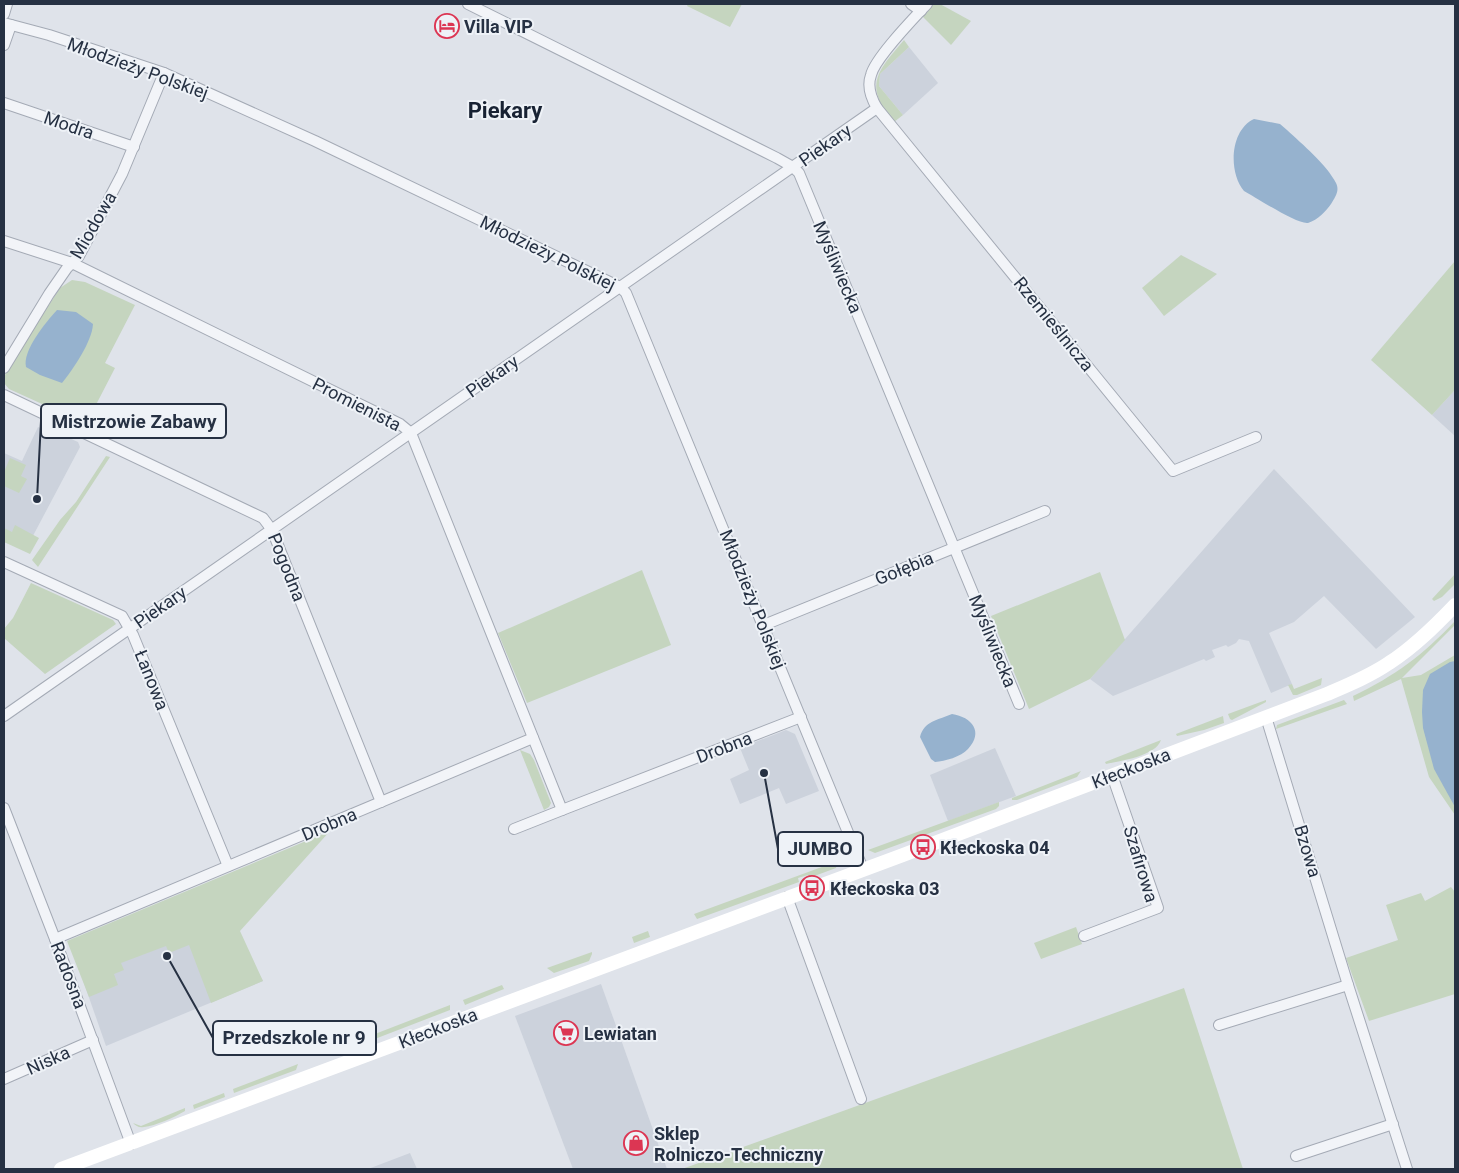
<svg xmlns="http://www.w3.org/2000/svg" width="1459" height="1173" viewBox="0 0 1459 1173" font-family="Roboto,sans-serif">
  <style>
    .built { fill: #ccd2dc }
    .green { fill: #c5d5bf }
    .water { fill: #96b2ce }
    .lines { fill: none; stroke-linecap: round; stroke-linejoin: round }
    .street-casing { stroke: #a4aab5; stroke-width: 12 }
    .street { stroke: #f2f4f8; stroke-width: 10 }
    .secondary { stroke: #fff; stroke-width: 14 }
    .labels { text-anchor: middle; dominant-baseline: central; stroke-width: 4; stroke-linejoin: round; paint-order: stroke }
    .poi-label { font-size: 18px; font-weight: bold; fill: #263143; stroke: #eef2f7; text-anchor: start }
    .street-label { font-size: 18px; fill: #263143; stroke: #eef2f7 }
    .district-label { font-size: 22px; font-weight: bold; fill: #182233; stroke: #eef2f7 }
    .leader { fill: none; stroke: #263143; stroke-width: 2 }
    .callout-dot { fill: #263143; stroke: #eef2f7; stroke-width: 2 }
    .callout { fill: #eef2f7; stroke: #263143; stroke-width: 2 }
    .callout-label { font-size: 19px; text-anchor: middle; font-weight: bold; fill: #263143 }
  </style>
  <rect width="100%" height="100%" fill="#dfe3ea"/>
  <!-- built -->
  <g class="built">
    <path d="M909 47 938 83 903 115 879 86 880 74Z"/>
    <path d="M1455 390V436L1432 415Z"/>
    <path d="M38 427 50 432 51 430 78 442 80 447 26 549 4 542V453L22 461Z"/>
    <path d="M1274 469 1415 617 1376 649 1324 596 1294 622 1269 633 1292 684 1271 693 1249 641 1239 639 1236 643 1228 647 1226 645 1212 650 1215 657 1206 661 1204 659 1113 696 1090 679Z"/>
    <path d="M786 730 795 734 819 791 786 804 779 788 740 804 730 779 749 770 740 748Z"/>
    <path d="M995 748 1016 796 948 821 930 775Z"/>
    <path d="M210 888 263 981 106 1046 79 969Z"/>
    <path d="M601 984 619 1034 667 1169H573L515 1016Z"/>
    <path d="M410 1153 417 1169H368Z"/>
  </g>
  <!-- green -->
  <g class="green">
    <path d="M688 4H742L730 27 687 6Z"/>
    <path d="M934 4H940L971 21 951 45 923 17Z"/>
    <path d="M904 40 909 47 880 74 879 86 903 115 894 122C863 85 877 72 904 40Z"/>
    <path d="M1181 255 1217 274 1164 316 1142 288Z"/>
    <path d="M1455 261V390L1432 415 1371 360Z"/>
    <path d="M72 280 85 282 135 305 105 363 115 368 85 426 62 413 9 389 4 383 5 375 11 363 60 288Z"/>
    <path d="M106 456 110 457 38 567 32 560 60 520 76 502Z"/>
    <path d="M10 458 26 465 21 476 27 479 19 493 4 486V472Z"/>
    <path d="M15 525 39 538 30 554 4 542V528L12 532Z"/>
    <path d="M642 570 671 645 527 703 498 633Z"/>
    <path d="M1100 572 1125 640 1090 679 1029 709 991 616Z"/>
    <path d="M1455 574V584L1442 597 1434 601 1432 599Z"/>
    <path d="M31 583 113 620 116 624 45 674 4 638V629L13 618Z"/>
    <path d="M1455 621V625L1402 678 1421 675 1455 655V815L1429 777 1401 679 1354 701 1353 696C1395 676 1423 655 1455 621Z"/>
    <path d="M1322 678 1321 685 1297 695H1293L1288 685 1292 684 1294 689Z"/>
    <path d="M1266 700V702L1232 720 1230 719 1228 714Z"/>
    <path d="M1344 700 1347 704 1276 729 1277 725Z"/>
    <path d="M1223 716 1224 723 1204 730 1177 736 1176 734Z"/>
    <path d="M1161 740C1156 756 1120 761 1106 764L1105 762Z"/>
    <path d="M520 750 530 754 534 760 551 803 549 807 544 810Z"/>
    <path d="M1081 771 1077 777 1017 800H1012V798Z"/>
    <path d="M999 802V806L996 809 875 853 868 850Z"/>
    <path d="M330 831 240 931 263 981 211 1003 189 945 169 953 166 946 121 963 124 970 114 974 118 985 89 997 67 941Z"/>
    <path d="M838 861 836 868 809 878 808 875 798 878 799 882 697 919 694 914Z"/>
    <path d="M1451 887 1455 892V994L1369 1021 1346 958 1398 940 1386 905 1421 893 1425 901Z"/>
    <path d="M1076 927 1082 944 1041 959 1034 943Z"/>
    <path d="M648 931 650 937 634 943 632 937Z"/>
    <path d="M592 952V954L589 961 554 973 547 968Z"/>
    <path d="M502 985 504 989 465 1005 463 1000Z"/>
    <path d="M1184 988 1243 1169H682Z"/>
    <path d="M450 1005V1010L341 1052 336 1049Z"/>
    <path d="M298 1064 296 1070 234 1093 233 1089Z"/>
    <path d="M224 1093 225 1097 194 1109 193 1105Z"/>
    <path d="M185 1108V1111C175 1117 155 1126 144 1127 139 1128 136 1126 133 1123L141 1126Z"/>
  </g>
  <!-- water -->
  <g class="water">
    <path d="M1254 119 1280 124 1287 130C1302 144 1327 165 1336 183 1340 191 1335 197 1331 204 1326 211 1318 220 1308 223 1298 225 1255 197 1244 191 1228 172 1230 130 1254 119Z"/>
    <path d="M57 310 76 312 93 324C92 342 73 369 62 383L40 375 26 367C22 351 46 322 57 310Z"/>
    <path d="M1455 661V807L1434 769 1423 728 1422 712 1423 690 1430 674 1450 662Z"/>
    <path d="M952 714C972 717 984 732 968 749 961 757 945 761 935 762L931 759 920 737C924 721 938 720 952 714Z"/>
  </g>
  <g class="lines">
    <defs>
      <g id="street">
        <path d="M468 4 777 158 793 167 799 173 1019 704"/>
        <path d="M911 4 921 11"/>
        <path d="M927 4C914 18 875 58 871 75 867 86 871 98 877 108L1173 471 1256 437"/>
        <path d="M4 14 7 4"/>
        <path d="M4 23 49 35 164 73 315 141 620 287 626 293 863 869"/>
        <path d="M4 45 11 25"/>
        <path d="M4 103 134 147"/>
        <path d="M4 241 72 263 400 424 411 433 562 810 801 717"/>
        <path d="M4 368 49 294 67 268 79 256 122 174 164 73"/>
        <path d="M4 395 263 518 272 530 381 802"/>
        <path d="M4 562 122 616 133 635 228 866"/>
        <path d="M764 625 1045 511"/>
        <path d="M4 716 877 108"/>
        <path d="M1266 717 1348 985 1407 1169"/>
        <path d="M4 808 55 939 131 1144"/>
        <path d="M514 829 562 810"/>
        <path d="M787 897 861 1099"/>
        <path d="M1084 936 1158 908 1112 775"/>
        <path d="M55 939 533 738"/>
        <path d="M1219 1025 1348 985"/>
        <path d="M4 1079 93 1040"/>
        <path d="M1296 1156 1393 1124"/>
      </g>
    </defs>
    <!-- street casing -->
    <use href="#street" class="street-casing"/>
    <!-- street -->
    <use href="#street" class="street"/>
    <!-- secondary -->
    <path class="secondary" d="M61 1169 903 855 1327 694C1348 685 1370 676 1389 663 1414 647 1435 626 1455 605"/>
  </g>
  <!-- icons -->
  <defs>
    <symbol id="hotel-ring" viewBox="-11 -11 22 22"><circle r="9.5" fill="#eef2f7" stroke="#dc3653" stroke-width="1.5"/><path d="M-6-4.5h1.5V1H6V5H4.5V3h-9V5H-6ZM-4 0a1.8 1.8 0 1 1 3.6 0ZM.5 0V-2.5h3Q6-2.5 6 0Z" fill="#dc3653"/></symbol>
    <symbol id="bus-ring" viewBox="-11 -11 22 22"><circle r="9.5" fill="#eef2f7" stroke="#dc3653" stroke-width="1.5"/><path d="M-5-6H5V4H4V6H2V4H-2V6H-4V4H-5ZM-3.5-4V0h7V-4ZM-3.5 1.2v1.5H-2V1.2ZM2 1.2v1.5H3.5V1.2Z" fill="#dc3653"/></symbol>
    <symbol id="supermarket-ring" viewBox="-11 -11 22 22"><circle r="9.5" fill="#eef2f7" stroke="#dc3653" stroke-width="1.5"/><path d="M-6-5.5h2.5l.6 2H6L4.5 2H-2.5L-4.4-4H-6ZM-1.5 3.2a1.3 1.3 0 1 0 .1 0ZM3 3.2a1.3 1.3 0 1 0 .1 0Z" fill="#dc3653"/></symbol>
    <symbol id="shop-ring" viewBox="-11 -11 22 22"><circle r="9.5" fill="#eef2f7" stroke="#dc3653" stroke-width="1.5"/><path d="M-5-2.5h2.3a2.7 3.5 0 0 1 5.4 0H5L5.5 6h-11ZM-1.5-2.5h3a1.5 2.3 0 0 0-3 0Z" fill="#dc3653"/></symbol>
  </defs>
  <g fill-rule="evenodd">
    <use href="#hotel-ring" x="433" y="12" width="28" height="28"/>
    <use href="#bus-ring" x="909" y="833" width="28" height="28"/>
    <use href="#bus-ring" x="798" y="874" width="28" height="28"/>
    <use href="#supermarket-ring" x="552" y="1019" width="28" height="28"/>
    <use href="#shop-ring" x="622" y="1129" width="28" height="28"/>
  </g>
  <g class="labels">
    <!-- poi labels -->
    <g class="poi-label">
      <text x="464" y="26">Villa VIP</text>
      <text x="940" y="847">Kłeckoska 04</text>
      <text x="830" y="888">Kłeckoska 03</text>
      <text x="584" y="1033">Lewiatan</text>
      <text x="654" y="1133">Sklep<tspan x="654" dy="21">Rolniczo-Techniczny</tspan></text>
    </g>
    <!-- street labels -->
    <g class="street-label">
      <text transform="translate(138 68) rotate(20)">Młodzieży Polskiej</text>
      <text transform="translate(69 125) rotate(19)">Modra</text>
      <text transform="translate(825 145) rotate(-35)">Piekary</text>
      <text transform="translate(93 225) rotate(-60)">Miodowa</text>
      <text transform="translate(548 253) rotate(26)">Młodzieży Polskiej</text>
      <text transform="translate(838 267) rotate(67)">Myśliwiecka</text>
      <text transform="translate(1054 324) rotate(51)">Rzemieślnicza</text>
      <text transform="translate(492 376) rotate(-35)">Piekary</text>
      <text transform="translate(357 404) rotate(27)">Promienista</text>
      <text transform="translate(287 567) rotate(68)">Pogodna</text>
      <text transform="translate(904 568) rotate(-22)">Gołębia</text>
      <text transform="translate(753 599) rotate(68)">Młodzieży Polskiej</text>
      <text transform="translate(160 607) rotate(-35)">Piekary</text>
      <text transform="translate(993 641) rotate(68)">Myśliwiecka</text>
      <text transform="translate(152 680) rotate(68)">Łanowa</text>
      <text transform="translate(724 747) rotate(-21)">Drobna</text>
      <text transform="translate(1131 768) rotate(-21)">Kłeckoska</text>
      <text transform="translate(329 824) rotate(-23)">Drobna</text>
      <text transform="translate(1308 851) rotate(73)">Bzowa</text>
      <text transform="translate(1141 864) rotate(73)">Szafirowa</text>
      <text transform="translate(69 975) rotate(69)">Radosna</text>
      <text transform="translate(438 1028) rotate(-21)">Kłeckoska</text>
      <text transform="translate(48 1060) rotate(-24)">Niska</text>
    </g>
    <!-- district labels -->
    <g class="district-label">
      <text x="505" y="110">Piekary</text>
    </g>
  </g>
  <!-- callouts -->
  <path class="leader" d="M37 499L41 421M764 773L778 849M167 956L213 1038"/>
  <g class="callout-dot">
    <circle cx="37" cy="499" r="5"/>
    <circle cx="764" cy="773" r="5"/>
    <circle cx="167" cy="956" r="5"/>
  </g>
  <g class="callout">
    <rect x="41" y="404" width="185" height="34" rx="5"/>
    <rect x="778" y="832" width="85" height="34" rx="5"/>
    <rect x="213" y="1021" width="163" height="34" rx="5"/>
  </g>
  <g class="callout-label">
    <text x="134" y="428">Mistrzowie Zabawy</text>
    <text x="820" y="855">JUMBO</text>
    <text x="294" y="1044">Przedszkole nr 9</text>
  </g>
  <!-- border -->
  <rect width="1459" height="1173" fill="none" stroke="#263143" stroke-width="10"/>
</svg>
